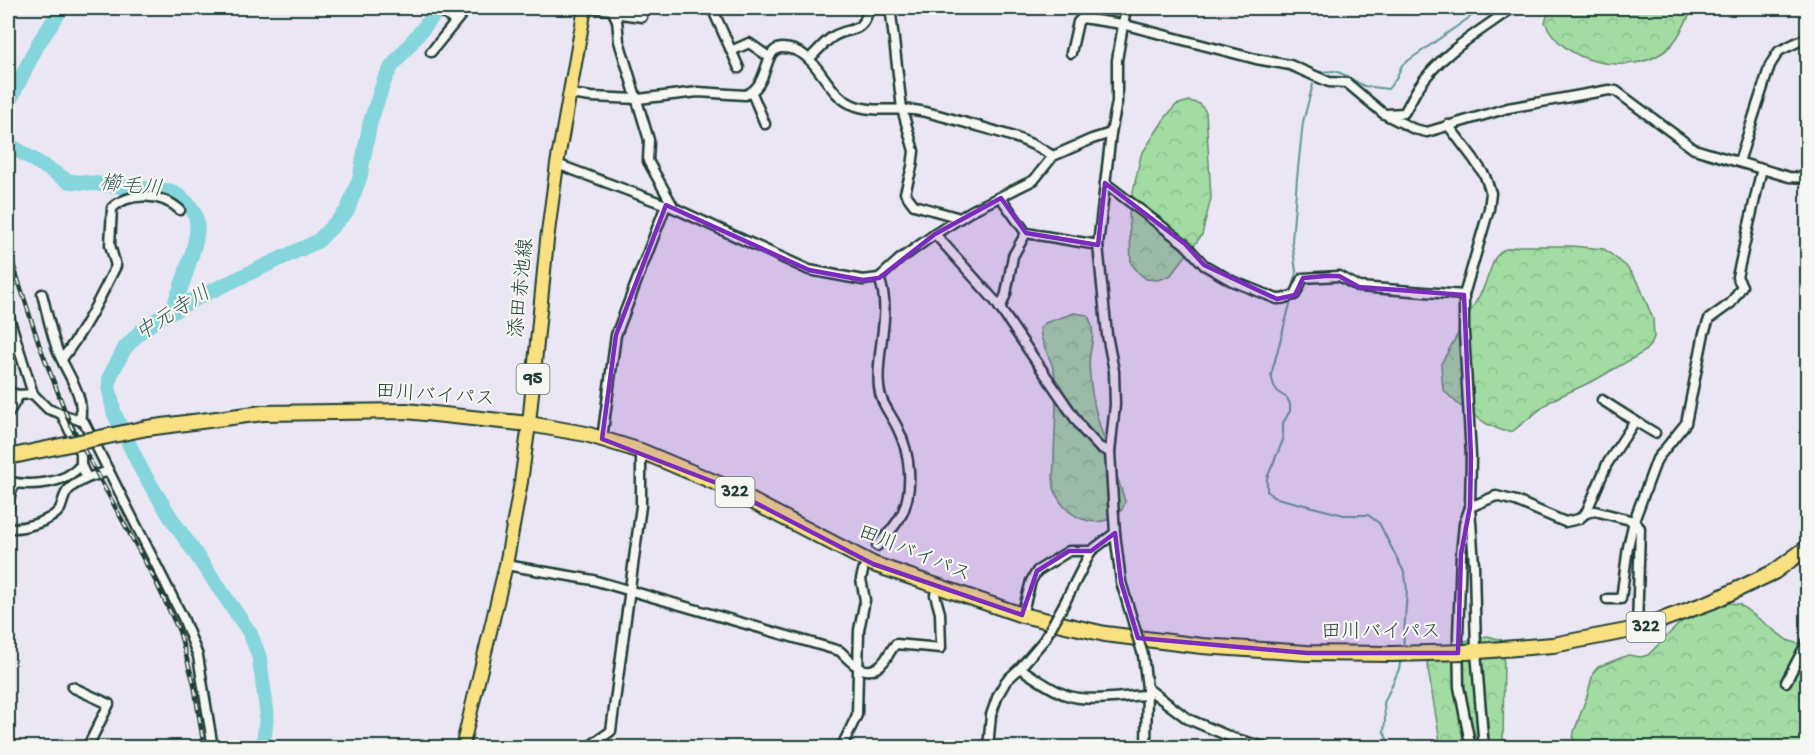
<svg xmlns="http://www.w3.org/2000/svg" width="1815" height="755" viewBox="0 0 1815 755" font-family="'Gochi Hand','Klee One',sans-serif">
  <style>
    .forest { fill: url(#forest-crowns); stroke: #608c6b; stroke-width: 1.5 }
    .lines { fill: none; stroke-linecap: round; stroke-linejoin: round }
    .stream { stroke: #5c9899; stroke-width: 2 }
    .river { stroke: #84d5dc; stroke-width: 15 }
    .minor-casing { stroke: #1f3d34; stroke-width: 13 }
    .primary-casing { stroke: #1f3d34; stroke-width: 16 }
    .trunk-casing { stroke: #1f3d34; stroke-width: 18 }
    .minor { stroke: #f6f6f2; stroke-width: 8 }
    .primary { stroke: #f9e181; stroke-width: 12 }
    .trunk { stroke: #f9e181; stroke-width: 14 }
    .rail-casing { stroke: #1f3d34; stroke-width: 4.5 }
    .rail { stroke: #f6f6f2; stroke-width: 2; stroke-dasharray: 7; stroke-linecap: butt }
    .minor-bridge-casing { stroke: #1f3d34; stroke-width: 13; stroke-linecap: butt }
    .trunk-bridge-casing { stroke: #1f3d34; stroke-width: 18; stroke-linecap: butt }
    .minor-bridge { stroke: #f6f6f2; stroke-width: 8 }
    .trunk-bridge { stroke: #f9e181; stroke-width: 14 }
    .marked { fill: #7b2cbf; fill-opacity: 0.2; stroke: #7b2cbf; stroke-width: 4.5; stroke-linejoin: round }
    .labels { text-anchor: middle; dominant-baseline: central; stroke-width: 4.5; stroke-linejoin: round; paint-order: stroke }
    .shield { fill: #f6f6f2; stroke: #60746d; stroke-width: 1.5 }
    .shield-label { font-size: 18px; font-weight: bold; fill: #1f3d34 }
    .street-label { font-size: 20px; fill: #1f3d34; stroke: #f6f6f2 }
    .water-label { font-size: 21px; font-style: italic; fill: #335b56; stroke: #f6f6f2 }
  </style>
  <defs>
    <pattern id="forest-crowns" width="20" height="18" patternUnits="userSpaceOnUse" patternTransform="scale(1.5)"><rect width="20" height="18" fill="#a2dca2"/><path d="M2 6a3 3 0 1 1 6 0M12 15a3 3 0 1 1 6 0" fill="none" stroke="#8bbe8c"/></pattern>
  </defs>
  <rect width="100%" height="100%" fill="#ebe6f3"/>
  <filter id="ink" filterUnits="userSpaceOnUse"><feTurbulence type="fractalNoise" baseFrequency=".0167" numOctaves="2"/><feDisplacementMap in="SourceGraphic" scale="12" xChannelSelector="R" yChannelSelector="G"/><feConvolveMatrix kernelMatrix="1 2 1 2 8 2 1 2 1" color-interpolation-filters="sRGB"/></filter>
  <g filter="url(#ink)">
    <!-- forest -->
    <g class="forest">
      <path d="M1550 8H1693C1685 23 1677 44 1662 53 1626 76 1562 63 1545 22Z"/>
      <path d="M1189 101 1200 104 1206 112 1211 198 1202 235 1170 276 1158 280 1146 279 1138 272 1131 263 1129 210 1141 155 1165 118 1176 105Z"/>
      <path d="M1519 246H1571L1604 249 1626 266 1639 284 1653 319 1654 337 1651 344 1644 352 1595 380 1552 400 1513 431H1503L1487 424 1459 405 1443 390 1441 364 1483 289 1495 258 1503 250Z"/>
      <path d="M1074 313 1087 315C1095 326 1093 340 1090 354 1088 363 1090 377 1091 386 1096 425 1114 464 1125 501 1122 514 1116 518 1103 521 1081 525 1060 509 1054 488 1052 480 1054 469 1054 460 1054 435 1058 401 1055 377 1053 359 1041 347 1040 329L1045 323Z"/>
      <path d="M1716 602 1739 604 1787 640 1807 647V747L1572 748 1574 732 1588 693 1593 673 1598 667 1628 655 1641 657 1648 655 1681 622 1699 608Z"/>
      <path d="M1488 636 1502 640 1504 646 1503 747H1441L1427 663C1438 646 1470 639 1488 636Z"/>
    </g>
    <g class="lines">
      <!-- stream -->
      <g class="stream">
        <path d="M1318 72 1335 71 1347 76 1364 86 1388 89 1396 79 1402 65 1483 8"/>
        <path d="M1293 292 1296 272 1292 241 1297 178 1303 122 1313 84"/>
        <path d="M1292 297 1271 375 1274 386 1279 393 1287 398 1290 404V411L1283 423V440L1267 478V491L1273 497 1344 515H1368L1379 523 1405 574 1407 590 1403 650"/>
        <path d="M1391 748 1384 732 1385 720 1384 703 1399 669 1401 658"/>
      </g>
      <!-- river -->
      <g class="river">
        <path d="M8 104 38 44 62 8"/>
        <path d="M8 138 11 146 68 181 170 191C205 209 200 230 189 263 185 276 180 290 175 303V311"/>
        <path d="M263 748 267 713 259 656 250 633 173 521 142 471 114 413 109 388 110 376 125 348 141 331 162 316 203 295 318 241 347 211 360 177 370 123 384 81 392 66 440 8"/>
      </g>
      <defs>
        <g id="minor">
          <path d="M438 8 455 22"/>
          <path d="M595 8 612 10 617 20 619 41 649 140 648 161 674 208"/>
          <path d="M712 8 739 68"/>
          <path d="M1126 8 1117 60V102L1111 133 1098 245 1107 335 1114 371 1115 405 1110 452 1115 533 1121 582 1133 622"/>
          <path d="M614 13 642 17"/>
          <path d="M891 14 902 109 914 151 912 167 905 193 914 205 960 218"/>
          <path d="M731 51 749 43 769 57"/>
          <path d="M431 52 467 8"/>
          <path d="M1071 53 1078 22 1082 18 1122 24 1256 59 1290 65 1329 82 1347 83 1384 114 1414 129 1427 132 1508 108 1609 90 1616 91 1694 149 1789 177 1808 178"/>
          <path d="M809 59C817 52 825 41 834 36 850 27 861 34 868 12L866 8"/>
          <path d="M752 93 765 124"/>
          <path d="M570 94 591 97 638 99 698 92 745 95C771 86 762 48 782 48 818 48 823 92 851 104 870 113 894 108 914 110 931 112 947 118 963 122 995 131 1026 138 1053 156"/>
          <path d="M1385 114 1404 113C1409 105 1413 96 1418 88 1441 53 1479 32 1512 8"/>
          <path d="M1448 125 1473 158 1485 176 1491 193 1489 209 1464 295V333L1471 456 1470 507 1474 565 1476 652 1484 748"/>
          <path d="M1739 162 1770 65 1779 51 1808 37"/>
          <path d="M557 164 674 208 809 270 863 280 879 278 900 259 935 234 973 210 1034 180 1053 156 1092 139 1111 133"/>
          <path d="M1105 183 1185 244 1204 265 1232 281 1277 299C1284 300 1288 296 1295 295L1303 278 1339 276 1359 287 1464 295"/>
          <path d="M1001 198 1026 233 1098 245"/>
          <path d="M935 234 995 301 1083 430 1099 447 1110 452"/>
          <path d="M42 294C47 313 51 332 57 349 65 372 86 395 80 420"/>
          <path d="M1000 309 1006 294 1013 256 1026 233"/>
          <path d="M8 314 33 394 48 409 84 422 183 618 198 656 213 748"/>
          <path d="M62 359C84 331 100 298 116 266L110 245 112 208C130 191 163 194 180 210"/>
          <path d="M8 392 19 395 33 394"/>
          <path d="M8 414 19 395"/>
          <path d="M1635 421 1655 433"/>
          <path d="M602 439 616 335 666 205"/>
          <path d="M87 478 109 471"/>
          <path d="M8 482C31 486 64 485 81 465V454L62 415"/>
          <path d="M8 511 10 495 15 483"/>
          <path d="M1586 513 1607 464 1635 421 1602 400"/>
          <path d="M8 528C22 529 51 522 60 509 62 505 63 499 65 495 69 486 78 483 87 478L81 465"/>
          <path d="M877 546C886 536 896 526 902 514 914 488 910 453 898 429 892 415 880 403 879 387 875 352 893 312 879 278"/>
          <path d="M506 565 593 580 840 651C853 664 868 682 885 660 889 654 891 649 896 644L941 648 940 613 935 595 937 586"/>
          <path d="M1607 599H1621L1628 547 1634 521 1657 459 1686 423 1704 333 1709 319 1731 303 1742 286 1737 277 1762 168"/>
          <path d="M1064 604 1091 551 1115 533"/>
          <path d="M1022 615 1031 581 1037 571 1069 551H1091"/>
          <path d="M1143 655 1147 688 1146 748"/>
          <path d="M1020 668C1035 678 1050 689 1066 695 1088 703 1123 696 1147 695"/>
          <path d="M1786 682 1808 640"/>
          <path d="M72 687 109 704 87 748"/>
          <path d="M1147 688 1188 719 1233 738 1268 748"/>
          <path d="M587 748 611 731 641 506V451"/>
          <path d="M841 748 857 715 859 630 865 600 861 579 863 571"/>
          <path d="M988 748 991 715 998 695 1006 681 1020 668 1044 640"/>
          <path d="M1471 748 1459 687 1458 636 1461 554 1464 524 1470 507 1496 496 1516 501 1565 522 1579 519 1586 513 1595 511 1634 521 1640 528 1637 629"/>
        </g>
        <path id="primary" d="M462 748 506 565 521 482 529 424 547 240 557 164 585 8"/>
        <g id="trunk">
          <path d="M147 428 263 413 406 411 529 424 586 434 641 451 719 484 873 564 1022 615 1105 634 1202 646 1307 653 1391 654"/>
          <path d="M8 457 70 444"/>
          <path d="M1466 652 1553 645 1637 629 1713 601 1774 572 1808 547"/>
        </g>
      </defs>
      <!-- minor casing -->
      <use href="#minor" class="minor-casing"/>
      <!-- primary casing -->
      <use href="#primary" class="primary-casing"/>
      <!-- trunk casing -->
      <use href="#trunk" class="trunk-casing"/>
      <!-- minor -->
      <use href="#minor" class="minor"/>
      <!-- primary -->
      <use href="#primary" class="primary"/>
      <!-- trunk -->
      <use href="#trunk" class="trunk"/>
      <defs>
        <path id="rail" d="M8 238 13 264 39 344 71 426 156 582 179 631 194 684 204 748"/>
      </defs>
      <!-- rail casing -->
      <use href="#rail" class="rail-casing"/>
      <!-- rail -->
      <use href="#rail" class="rail"/>
      <defs>
        <g id="minor-bridge">
          <path d="M1133 622 1143 655"/>
          <path d="M1044 640 1064 604"/>
        </g>
        <g id="trunk-bridge">
          <path d="M70 444 147 428"/>
          <path d="M1391 654 1466 652"/>
        </g>
      </defs>
      <!-- minor-bridge casing -->
      <use href="#minor-bridge" class="minor-bridge-casing"/>
      <!-- trunk-bridge casing -->
      <use href="#trunk-bridge" class="trunk-bridge-casing"/>
      <!-- minor-bridge -->
      <use href="#minor-bridge" class="minor-bridge"/>
      <!-- trunk-bridge -->
      <use href="#trunk-bridge" class="trunk-bridge"/>
    </g>
  </g>
  <!-- marked area -->
  <path class="marked" d="M1105 183 1185 244 1204 265 1277 299 1295 295 1303 278 1325 276H1339L1359 287 1464 295 1471 456 1470 507 1461 554 1458 653H1307L1138 638 1121 582 1115 533 1091 551H1069L1037 571 1022 615 873 564 719 484 602 439 616 335 666 205 809 270 863 280 879 278 935 234 1001 198 1026 233 1098 245Z"/>
  <g class="labels">
    <!-- shield labels -->
    <g class="shield">
      <rect x="516.5" y="364" width="33" height="30" rx="4.5"/>
      <rect x="715.5" y="477" width="39" height="30" rx="4.5"/>
      <rect x="1626.5" y="612" width="39" height="30" rx="4.5"/>
    </g>
    <g class="shield-label">
      <text x="533" y="379">95</text>
      <text x="735" y="492">322</text>
      <text x="1646" y="627">322</text>
    </g>
    <!-- street labels -->
    <g class="street-label">
      <text transform="translate(523 288) rotate(-84)">添田赤池線</text>
      <text transform="translate(435 397) rotate(4)">田川バイパス</text>
      <text transform="translate(914 555) rotate(22)">田川バイパス</text>
      <text x="1381" y="633">田川バイパス</text>
    </g>
    <!-- water labels -->
    <g class="water-label">
      <text transform="translate(131 188) rotate(6)">櫛毛川</text>
      <text transform="translate(174 315) rotate(-32)">中元寺川</text>
    </g>
  </g>
  <!-- margin -->
  <rect width="1815" height="755" fill="none" stroke="#f6f6f2" stroke-width="30"/>
  <rect x="15" y="15" width="1785" height="725" fill="none" stroke="#1f3d34" stroke-width="2" filter="url(#ink)"/>
</svg>
